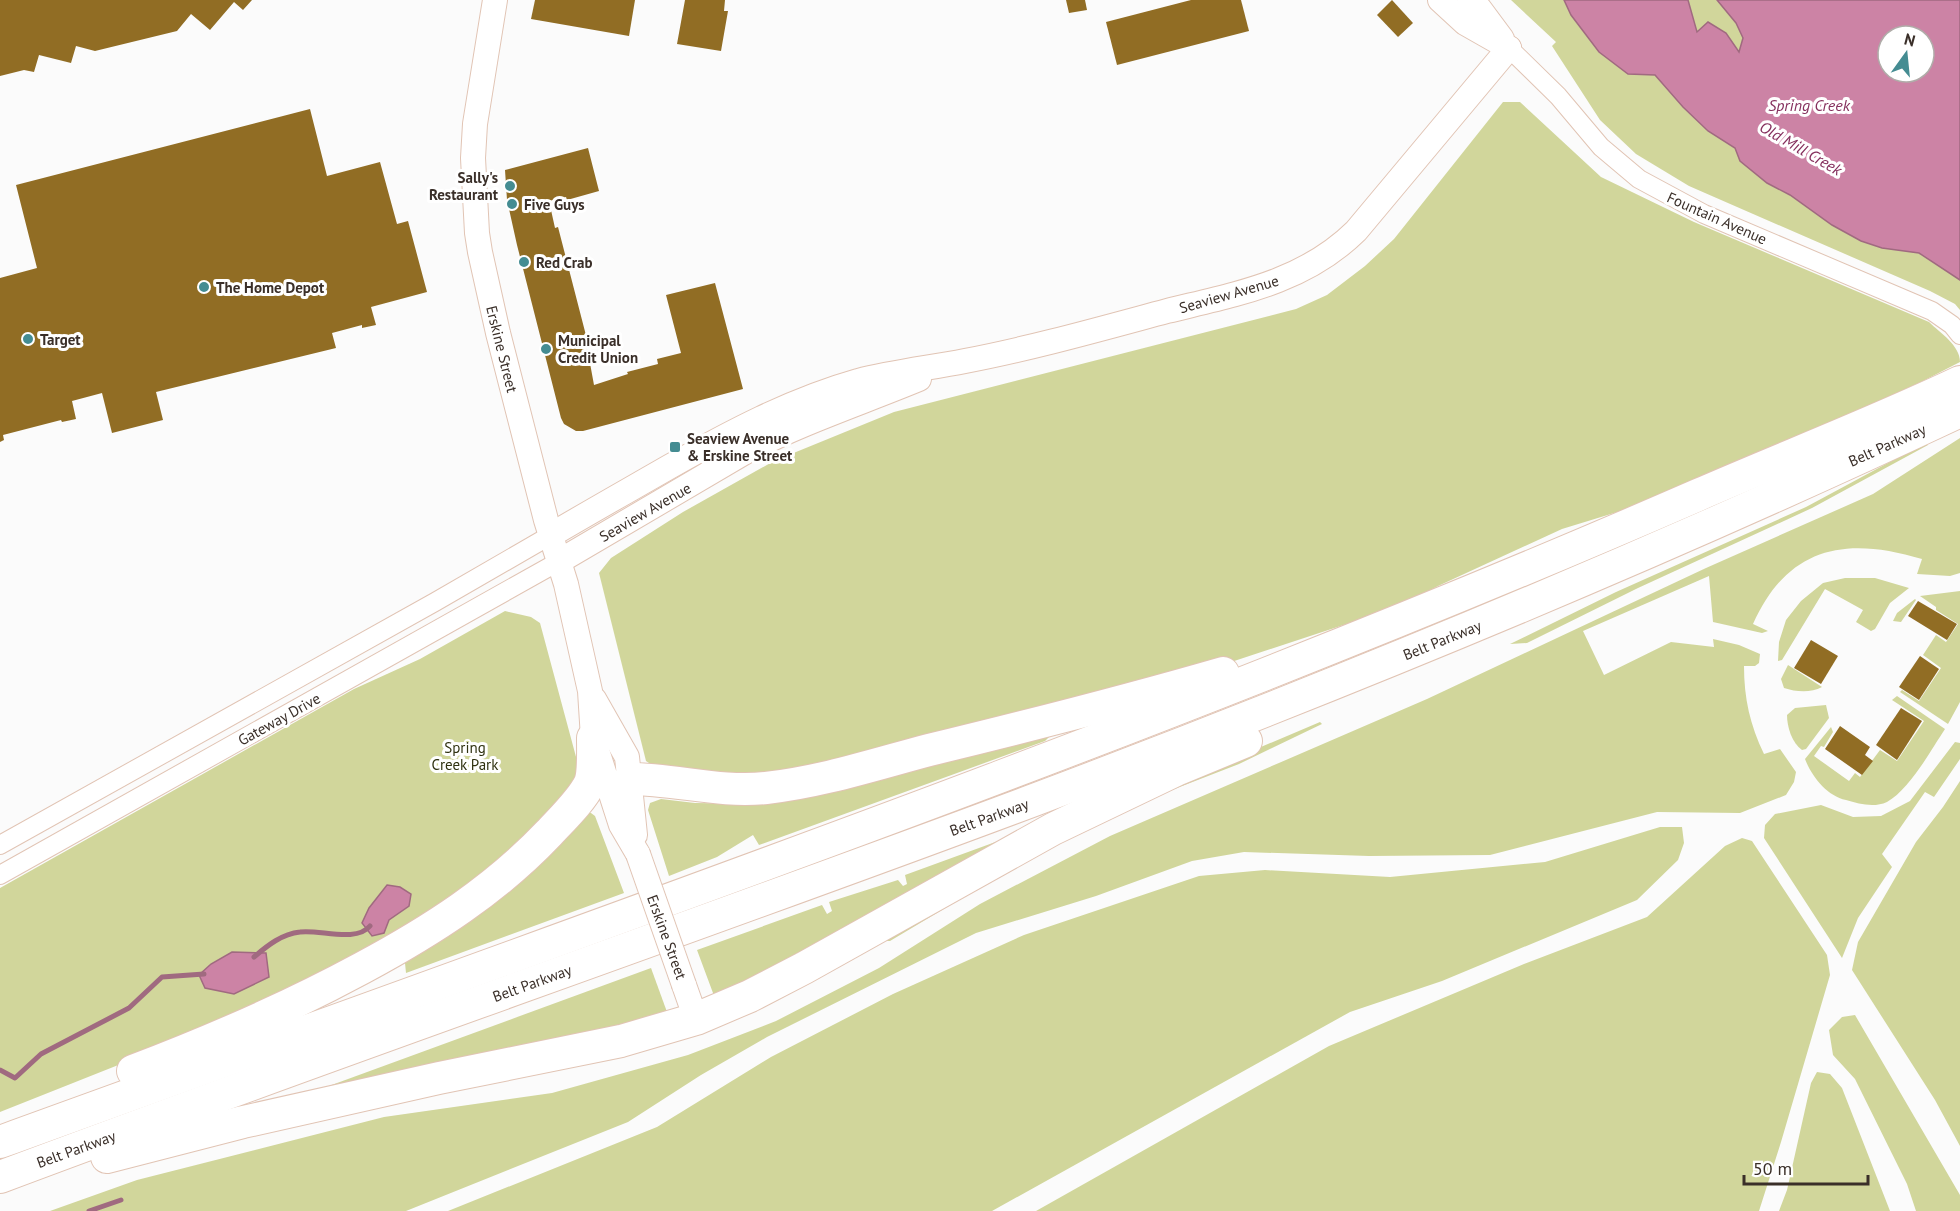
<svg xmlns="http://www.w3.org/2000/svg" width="1960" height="1211" viewBox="0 0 1960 1211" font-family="'PT Sans',sans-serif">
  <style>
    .green { fill: #d1d69b; fill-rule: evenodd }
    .water { fill: #cc83a5; stroke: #a06a80; stroke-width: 1.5; fill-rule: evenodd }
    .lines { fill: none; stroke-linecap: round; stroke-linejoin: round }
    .stream { stroke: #a06a80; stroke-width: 5 }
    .building { fill: #916d24 }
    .street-casing { stroke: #e1c4b4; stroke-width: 20 }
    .secondary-casing { stroke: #e1c4b4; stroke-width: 26 }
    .highway-casing { stroke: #e1c4b4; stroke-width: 34 }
    .street { stroke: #fff; stroke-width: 18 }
    .secondary { stroke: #fff; stroke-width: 24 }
    .highway { stroke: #fff; stroke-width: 32 }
    .secondary-bridge-casing { stroke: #e1c4b4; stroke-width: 26; stroke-linecap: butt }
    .secondary-bridge { stroke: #fff; stroke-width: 24 }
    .poi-dot { fill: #448c92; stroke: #fff; stroke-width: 2 }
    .labels { text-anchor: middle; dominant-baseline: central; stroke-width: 6; stroke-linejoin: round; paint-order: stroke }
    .poi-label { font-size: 15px; font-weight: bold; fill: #3a2f29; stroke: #fff; text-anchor: start }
    .street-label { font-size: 15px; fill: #3a2f29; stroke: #fff }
    .park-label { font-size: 15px; fill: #303211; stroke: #fff }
    .water-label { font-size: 16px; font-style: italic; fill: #852f5d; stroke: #fff }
  </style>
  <rect width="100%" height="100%" fill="#fbfbfb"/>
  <!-- green -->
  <g class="green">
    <path d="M1511 0H1960V310L1955 304 1930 291 1689 186 1636 154 1600 120 1552 46 1556 42ZM1888 36H1924V72H1888Z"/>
    <path d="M1503 102H1520L1601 177 1694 222 1929 322C1940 333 1960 345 1960 362L1923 381 1676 494 1562 529 1438 586 1398 607 1216 667 801 773 733 777 718 771 699 774 652 765 646 761 599 573 611 558 683 512 774 461 894 412 1296 309 1327 295 1365 266 1394 239Z"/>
    <path d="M1960 438V573L1950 576 1917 574 1922 559C1846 536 1788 546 1753 624L1768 631 1762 633 1713 622 1709 576 1583 631 1604 675 1671 642 1714 647 1713 639 1739 645 1760 654 1759 663 1755 666H1744C1744 698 1750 725 1764 754L1780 749 1796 772 1794 782 1786 795 1740 813 1657 812 1490 855 1369 856 1244 852 1192 861 1096 896 976 933 767 1037 701 1075 628 1122 406 1211H50L137 1180 384 1117 552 1093 688 1055 776 1021 879 968 980 904 1110 836 1427 699 1706 568 1873 494Z"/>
    <path d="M1925 443 1928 445 1812 508 1638 588 1527 643 1510 644 1616 592 1806 507Z"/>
    <path d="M1845 578H1875L1909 588 1890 603 1875 629 1871 631 1856 622 1863 610 1825 589 1782 660 1778 661 1779 642 1786 620 1801 601 1823 583Z"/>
    <path d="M1960 591V702L1948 724 1900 692 1902 690 1919 701 1941 668 1923 655 1936 635 1946 642 1958 624 1936 610V607L1920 596Z"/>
    <path d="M1915 599 1916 600 1901 622 1893 621 1897 613Z"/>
    <path d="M505 611 531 617 540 623 579 768 577 769 580 782 515 858 292 996 0 1112V888L354 689 420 659Z"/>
    <path d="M1788 665 1822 687C1811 693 1796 692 1784 688L1781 679Z"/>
    <path d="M1897 696 1945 729C1931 750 1910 789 1887 802 1874 808 1859 804 1846 800 1827 796 1812 777 1805 759L1831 727 1833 732 1824 747 1821 746 1814 756 1849 781 1855 773 1860 777 1880 750 1897 761 1924 721 1892 700Z"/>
    <path d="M1826 705 1829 718 1806 749 1802 750C1792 743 1787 727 1787 715L1795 708Z"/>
    <path d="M1320 722 1322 724 1239 764 1128 807 1004 873 890 941H884L979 883 1157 791Z"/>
    <path d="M1051 735 1045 741 759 845 753 835 717 857 669 876 648 810 650 803 661 799 695 803 767 804 849 787 1040 736Z"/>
    <path d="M1955 742 1960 743V759L1934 797 1925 792 1882 854 1892 867 1858 918 1842 958 1764 838 1765 825 1775 814 1821 805 1853 817 1881 816 1910 801Z"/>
    <path d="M1960 781V1146L1935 1100 1852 970 1858 942 1916 842 1943 807Z"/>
    <path d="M584 813H591L595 816 624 893 406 973 405 963 504 895Z"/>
    <path d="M1056 820 718 995 713 993 697 950 822 905 827 914 832 911 829 902 898 880 903 886 907 884 905 875Z"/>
    <path d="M1660 827H1682L1684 843 1678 860 1637 900 1442 981 1350 1012 992 1211H448L657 1127 771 1057 893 994 1024 935 1199 876 1265 870 1390 877 1545 862Z"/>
    <path d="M1742 838 1752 841 1827 955 1830 975 1781 1142 1759 1211H1036L1329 1046 1524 964 1647 917 1725 846Z"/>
    <path d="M651 968 667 1012 665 1016 307 1094Z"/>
    <path d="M1855 1015 1960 1195V1211H1916L1907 1184 1855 1079 1833 1055 1829 1030 1842 1017Z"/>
    <path d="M1817 1072 1830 1074 1842 1088 1890 1211H1779L1787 1190 1811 1083Z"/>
  </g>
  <!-- water -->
  <g class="water">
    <path d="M1564 0H1688L1697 32 1708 22 1726 33 1739 52 1743 38 1736 23 1717 0H1960V280L1919 253 1882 248 1861 241 1832 225 1790 195 1767 183 1740 161 1735 148 1708 131 1683 107 1655 75 1628 74 1599 52 1571 15ZM1888 36H1924V72H1888Z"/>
    <path d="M387 885 400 887 411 894 409 906 389 920 384 933 372 936 362 923 369 908Z"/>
    <path d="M232 952 266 953 269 977 234 994 205 988 199 975 211 964Z"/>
  </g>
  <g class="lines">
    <!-- stream -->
    <g class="stream">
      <path d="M254 957C268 945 282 934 300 932 319 929 356 943 370 926"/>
      <path d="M0 1070 15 1078 41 1054 129 1008 162 977 204 974"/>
      <path d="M89 1211 121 1200"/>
    </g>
  </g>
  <!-- building -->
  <g class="building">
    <path d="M0 0H252L243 10 234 2 210 30 191 14 177 31 95 51 76 46 71 63 39 55 34 72 24 70 0 76Z"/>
    <path d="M535 0H635L629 36 531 19Z"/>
    <path d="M685 0H725L724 11H728L721 51 677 44Z"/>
    <path d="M1066 0H1085L1087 10 1069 13Z"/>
    <path d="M1191 0H1241L1249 31 1117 65 1106 22Z"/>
    <path d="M1392 0 1413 23 1398 37 1377 15Z"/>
    <path d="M310 109 327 176 380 162 397 224 408 221 427 292 371 307 376 325 362 328V325L332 333 336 348 156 392 163 420 112 433 102 393 72 401 76 419 62 422 61 420 3 435 4 440 0 442V278L37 268 16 185Z"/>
    <path d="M588 148 599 191 567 200 566 197 549 201 555 228 558 227 589 347H587L594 385 628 374 627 372 658 364 657 359 681 353 666 295 715 283 743 389 583 431H576L564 424 561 418 517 245 507 200 505 170Z"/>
    <path d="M1918 601 1957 624 1947 640 1908 616Z"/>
    <path d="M1811 640 1838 656 1821 684 1794 668Z"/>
    <path d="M1920 656 1939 669 1919 700 1899 687Z"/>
    <path d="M1901 708 1922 721 1897 760 1876 745Z"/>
    <path d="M1840 726 1870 747 1865 755 1873 761 1862 775 1825 749Z"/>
  </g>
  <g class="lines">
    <defs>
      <g id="street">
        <path d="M1509 48 1558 96 1601 147 1639 179 1704 214 1932 311 1952 325 1960 335"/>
        <path d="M0 845 435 602 551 535"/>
        <path d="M0 875 558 562"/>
      </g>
      <g id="secondary">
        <path d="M495 0 475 124 473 158 477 233 480 252 498 333 546 520 566 584 590 691 593 738 621 825 638 854"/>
        <path d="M1440 0 1465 23 1509 48"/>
        <path d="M1470 0 1479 8 1502 39"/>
        <path d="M551 535C590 512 629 490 669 467 729 433 791 400 858 381 893 372 929 368 965 361 1033 348 1100 329 1167 311 1236 294 1303 283 1356 231L1509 48"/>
        <path d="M558 562 747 451C803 422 861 403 919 379"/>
        <path d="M594 699 627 757 635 835"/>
        <path d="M684 985 696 1019"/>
      </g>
      <g id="highway">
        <path d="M630 779C675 779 720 793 766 788 821 782 876 764 929 750 1028 726 1126 701 1223 673"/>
        <path d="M133 1071C212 1041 288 1008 362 968 431 931 495 890 549 833 562 819 582 800 590 783 594 773 593 750 593 738"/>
        <path d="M0 1142C569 935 1142 737 1698 495 1785 457 1874 423 1960 382"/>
        <path d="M107 1157 243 1122 439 1078 621 1041 696 1019 750 996 804 968 1053 829 1176 770 1246 741"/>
        <path d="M0 1177C343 1048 690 929 1034 800 1347 682 1657 554 1960 411"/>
      </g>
    </defs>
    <!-- street casing -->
    <use href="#street" class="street-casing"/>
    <!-- secondary casing -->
    <use href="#secondary" class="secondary-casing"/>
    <!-- highway casing -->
    <use href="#highway" class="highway-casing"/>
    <!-- street -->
    <use href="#street" class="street"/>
    <!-- secondary -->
    <use href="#secondary" class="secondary"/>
    <!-- highway -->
    <use href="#highway" class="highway"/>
    <defs>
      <path id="secondary-bridge" d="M638 854 684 985"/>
    </defs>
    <!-- secondary-bridge casing -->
    <use href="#secondary-bridge" class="secondary-bridge-casing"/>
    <!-- secondary-bridge -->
    <use href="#secondary-bridge" class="secondary-bridge"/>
  </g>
  <!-- markers -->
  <g class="poi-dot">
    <circle cx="510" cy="186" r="6"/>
    <circle cx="512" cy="204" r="6"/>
    <circle cx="524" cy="262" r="6"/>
    <circle cx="204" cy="287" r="6"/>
    <circle cx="28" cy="339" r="6"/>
    <circle cx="546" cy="349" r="6"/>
    <rect x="669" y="441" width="12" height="12" rx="3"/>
  </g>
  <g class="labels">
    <!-- poi labels -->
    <g class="poi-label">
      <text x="498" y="177" text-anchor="end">Sally's<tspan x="498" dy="17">Restaurant</tspan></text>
      <text x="524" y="204">Five Guys</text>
      <text x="536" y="262">Red Crab</text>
      <text x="216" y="287">The Home Depot</text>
      <text x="40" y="339">Target</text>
      <text x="558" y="340">Municipal<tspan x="558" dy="17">Credit Union</tspan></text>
      <text x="687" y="438">Seaview Avenue<tspan x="687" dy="17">&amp; Erskine Street</tspan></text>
    </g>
    <!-- street labels -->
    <g class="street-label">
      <text transform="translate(1717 218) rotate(24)">Fountain Avenue</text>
      <text transform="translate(1229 294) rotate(-16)">Seaview Avenue</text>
      <text transform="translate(502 349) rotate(76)">Erskine Street</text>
      <text transform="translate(1887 445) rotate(-24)">Belt Parkway</text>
      <text transform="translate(645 512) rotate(-30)">Seaview Avenue</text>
      <text transform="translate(1442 640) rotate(-22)">Belt Parkway</text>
      <text transform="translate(279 719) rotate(-29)">Gateway Drive</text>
      <text transform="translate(989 817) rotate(-20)">Belt Parkway</text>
      <text transform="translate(667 937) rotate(70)">Erskine Street</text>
      <text transform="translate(532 983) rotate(-20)">Belt Parkway</text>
      <text transform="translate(76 1149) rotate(-20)">Belt Parkway</text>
    </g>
    <!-- park labels -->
    <g class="park-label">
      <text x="465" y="747">Spring<tspan x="465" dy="17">Creek Park</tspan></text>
    </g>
    <!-- water labels -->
    <g class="water-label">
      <text x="1809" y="105">Spring Creek</text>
      <text transform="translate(1801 148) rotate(30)">Old Mill Creek</text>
    </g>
  </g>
  <!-- north arrow -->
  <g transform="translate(1906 54) rotate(15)"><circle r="28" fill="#ffffff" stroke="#b0aca9" stroke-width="1.5"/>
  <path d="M0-4.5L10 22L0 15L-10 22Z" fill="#448c92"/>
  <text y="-9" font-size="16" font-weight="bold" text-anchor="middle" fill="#3a2f29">N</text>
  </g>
  <!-- scale -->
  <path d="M1744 1175v9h124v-9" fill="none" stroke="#3a2f29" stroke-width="3"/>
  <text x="1753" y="1175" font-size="18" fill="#3a2f29" stroke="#ffffff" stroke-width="4.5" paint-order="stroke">50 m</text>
</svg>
